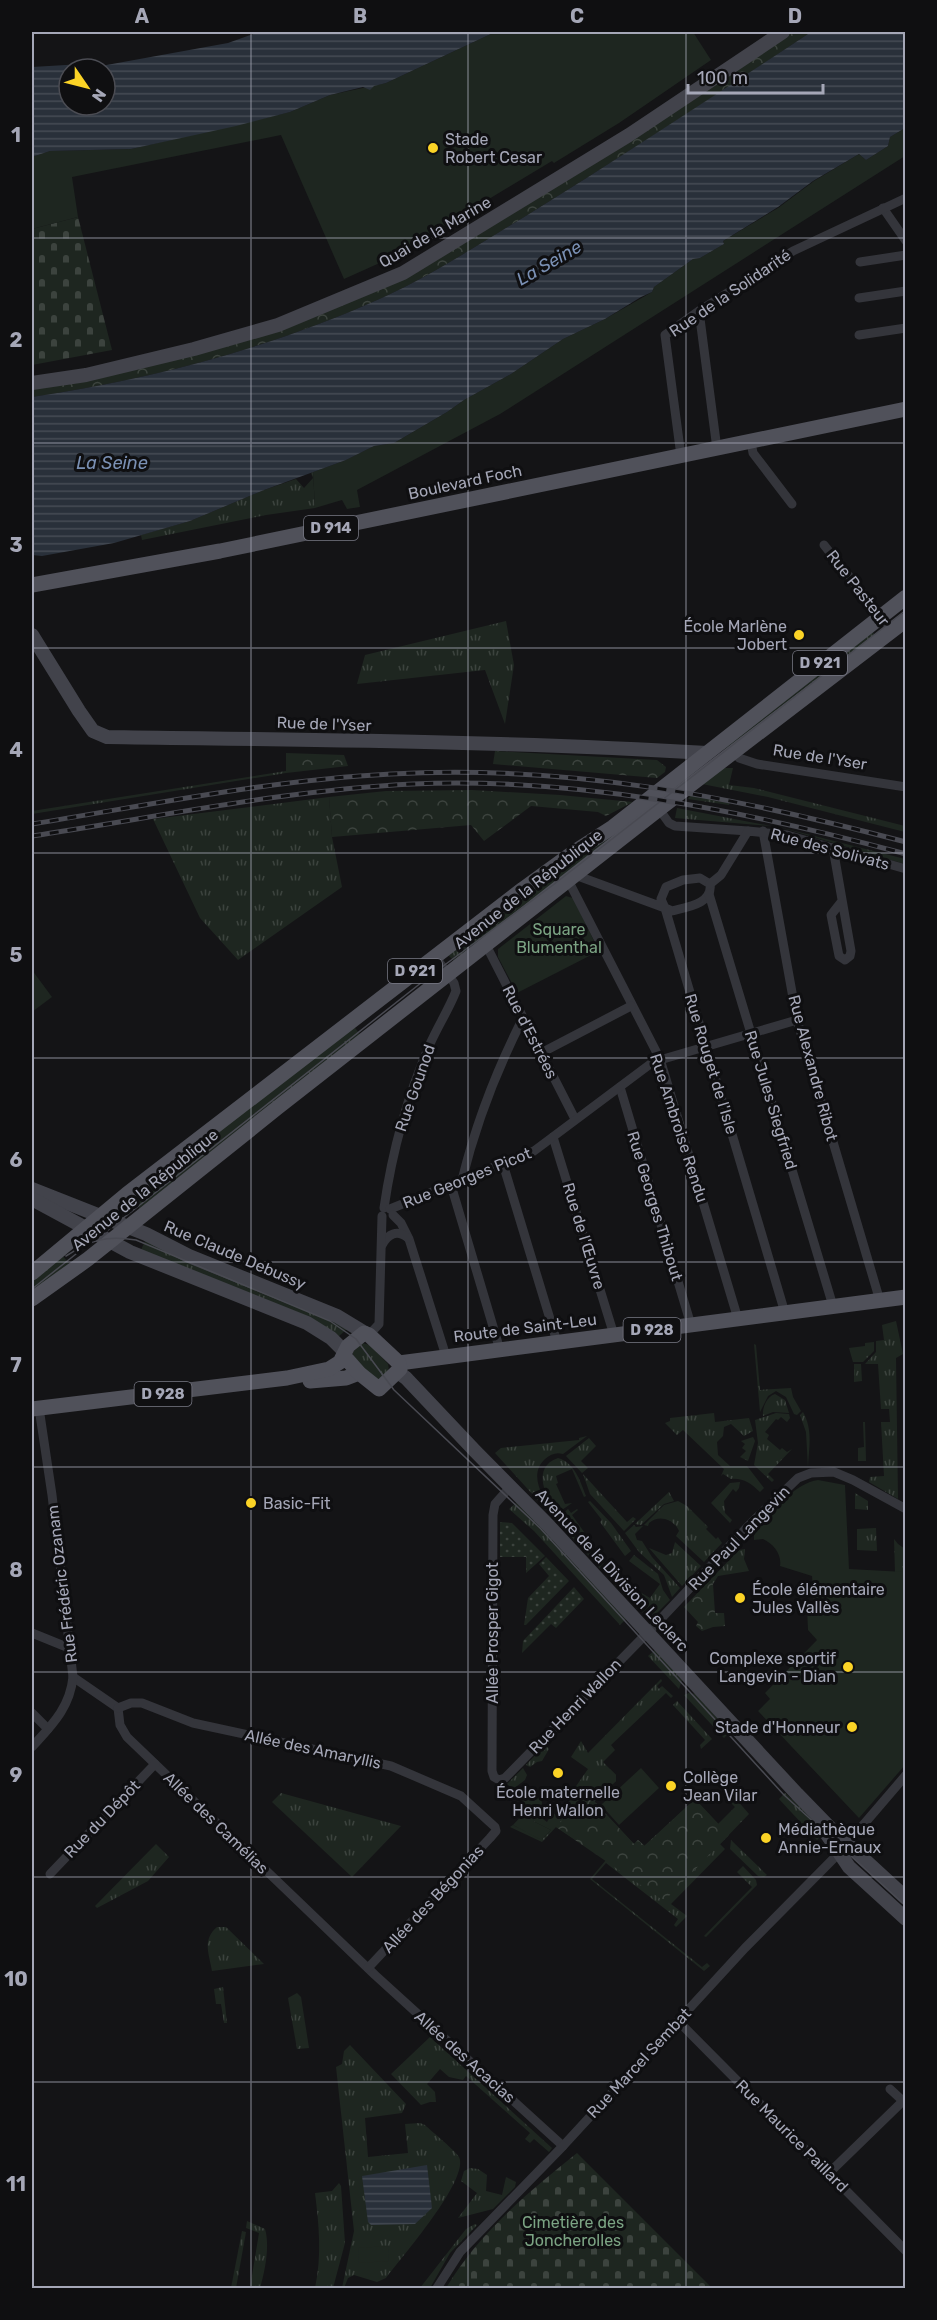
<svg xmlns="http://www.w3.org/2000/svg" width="937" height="2320" viewBox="0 0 937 2320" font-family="Rubik,sans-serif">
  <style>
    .grass { fill: url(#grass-tufts) }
    .forest { fill: url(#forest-crowns) }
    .cemetery { fill: url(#cemetery-stones) }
    .park { fill: #1e2620 }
    .garden { fill: url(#garden-dots) }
    .water { fill: url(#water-rules); fill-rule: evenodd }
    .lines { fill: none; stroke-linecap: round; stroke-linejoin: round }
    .street { stroke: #34353b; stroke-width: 9 }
    .secondary { stroke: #42434b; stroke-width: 14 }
    .primary { stroke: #50515a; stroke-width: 15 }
    .tram { stroke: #494a52; stroke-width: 1.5 }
    .rail-casing { stroke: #494a52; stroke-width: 5 }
    .rail { stroke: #0f0f11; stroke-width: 3; stroke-dasharray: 9; stroke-linecap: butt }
    .grid { fill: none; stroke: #a5a7b7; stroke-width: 1.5; stroke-opacity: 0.55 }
    .poi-dot { fill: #fbd326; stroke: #0f0f11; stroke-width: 2 }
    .labels { text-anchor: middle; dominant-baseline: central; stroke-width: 6; stroke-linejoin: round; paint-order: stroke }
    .shield { fill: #0f0f11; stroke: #787985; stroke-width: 1.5 }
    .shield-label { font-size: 15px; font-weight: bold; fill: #a5a7b7 }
    .poi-label { font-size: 16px; fill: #a5a7b7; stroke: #0f0f11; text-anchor: start }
    .street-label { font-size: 16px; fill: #a5a7b7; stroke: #0f0f11 }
    .park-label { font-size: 16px; fill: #7ba383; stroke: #0f0f11 }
    .water-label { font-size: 18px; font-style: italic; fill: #7a90b4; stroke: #0f0f11 }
    .neatline { fill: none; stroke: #a5a7b7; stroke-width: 2 }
    .grid-label { font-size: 20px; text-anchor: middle; font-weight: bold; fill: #a5a7b7 }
  </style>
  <defs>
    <pattern id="grass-tufts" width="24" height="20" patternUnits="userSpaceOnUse" patternTransform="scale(1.5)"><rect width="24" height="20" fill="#1e2620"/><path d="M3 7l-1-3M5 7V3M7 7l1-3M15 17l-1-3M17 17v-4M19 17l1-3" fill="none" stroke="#3c433e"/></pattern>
    <pattern id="forest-crowns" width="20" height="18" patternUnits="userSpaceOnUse" patternTransform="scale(1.5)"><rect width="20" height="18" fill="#1e2620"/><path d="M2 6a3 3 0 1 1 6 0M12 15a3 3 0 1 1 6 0" fill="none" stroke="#3c433e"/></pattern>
    <pattern id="cemetery-stones" width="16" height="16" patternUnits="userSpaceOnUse" patternTransform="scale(1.5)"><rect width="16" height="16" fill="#1e2620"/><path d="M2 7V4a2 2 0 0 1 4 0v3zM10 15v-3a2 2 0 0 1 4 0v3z" fill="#3c433e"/></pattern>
    <pattern id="garden-dots" width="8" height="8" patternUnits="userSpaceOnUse" patternTransform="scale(1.5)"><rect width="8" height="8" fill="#1e2620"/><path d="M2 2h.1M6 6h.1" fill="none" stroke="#3c433e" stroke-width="1.8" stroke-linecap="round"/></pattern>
    <pattern id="water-rules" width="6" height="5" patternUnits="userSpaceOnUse" patternTransform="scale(1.5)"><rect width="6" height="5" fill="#29303a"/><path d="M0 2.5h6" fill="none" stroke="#454b54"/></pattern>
  </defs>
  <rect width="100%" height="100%" fill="#141416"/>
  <!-- grass -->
  <g class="grass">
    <path d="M313 472 315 508 266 515 142 540 141 535 190 521 264 490 296 479 304 488 313 478 311 473Z"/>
    <path d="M506 621 514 665 505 724 485 670 357 684 365 655Z"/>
    <path d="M870 628 877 638 727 752 721 746Z"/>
    <path d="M722 768H733L729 785 754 788 905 826V832L768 797 702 784Z"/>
    <path d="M286 771V773L32 814V811Z"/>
    <path d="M691 795 730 802 729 805 688 799Z"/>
    <path d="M329 797 332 837 342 887 238 960 200 918 153 819Z"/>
    <path d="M677 808 771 826 675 818Z"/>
    <path d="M645 816 454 961 448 955 562 864Z"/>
    <path d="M779 827 905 859V864Z"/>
    <path d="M352 1024 362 1037 141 1210 130 1196Z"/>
    <path d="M146 1239 349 1327 337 1338 140 1252Z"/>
    <path d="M62 1255 71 1266 32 1292V1278Z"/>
    <path d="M896 1321 903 1354 896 1358 898 1499 869 1482 870 1477 884 1476 881 1422H890L889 1409H881L878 1364H865L876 1352V1341L884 1340 882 1325Z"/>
    <path d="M874 1342V1351L863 1362H853L849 1348 865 1346V1343Z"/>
    <path d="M362 1343 370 1345 388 1364C391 1373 383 1378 375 1380L353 1356V1352Z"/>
    <path d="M754 1344 756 1345 760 1390 791 1388 793 1397 801 1411 797 1415 794 1414 786 1397 776 1391 768 1396 760 1412Z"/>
    <path d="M854 1364H861L862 1381 854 1382Z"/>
    <path d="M775 1394 785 1400 789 1413 773 1412 763 1416C762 1408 767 1396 775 1394Z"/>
    <path d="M803 1412C813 1430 809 1447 808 1467L806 1432 800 1415Z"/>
    <path d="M714 1413 715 1422 749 1418 753 1431 744 1436 731 1424 724 1427 723 1436 717 1442 718 1455 730 1466H747L764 1488 760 1492C750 1483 744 1478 731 1479L723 1474 721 1476 724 1469 683 1430 677 1435 665 1423 670 1421V1418Z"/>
    <path d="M776 1413 789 1414 790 1418 787 1422 781 1417 778 1420 776 1419 765 1432 769 1435 767 1439 780 1450 782 1448 787 1452 792 1449 768 1474 774 1480 772 1482 754 1465 758 1443 755 1420Z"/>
    <path d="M863 1422H865L866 1461H858V1448L864 1447Z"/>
    <path d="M587 1436 563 1454C556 1452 551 1454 545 1459 527 1475 544 1501 556 1516L554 1518 495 1453 501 1448 579 1440V1438Z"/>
    <path d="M753 1437 755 1441 748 1461 740 1457 746 1451 742 1448 745 1444 741 1441Z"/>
    <path d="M589 1438 596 1446 581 1461 588 1468 582 1473 566 1456Z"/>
    <path d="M558 1458C575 1463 580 1481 586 1496L584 1497 572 1469 556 1476 558 1483 556 1484 565 1504 572 1503 559 1512C545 1498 531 1467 558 1458Z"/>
    <path d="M583 1474 627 1522 633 1517 636 1519 624 1531 590 1494Z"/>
    <path d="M740 1482 739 1488 736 1492 733 1489 724 1501 725 1513 732 1520 730 1523 711 1503 730 1483Z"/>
    <path d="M669 1492 674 1501 664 1504 641 1525 635 1524Z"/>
    <path d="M855 1493 868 1501V1510L855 1509Z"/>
    <path d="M590 1501 611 1523 631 1551 625 1556 600 1522 602 1520 588 1502Z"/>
    <path d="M678 1501 687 1506 708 1527 706 1529 716 1539 718 1537 722 1543 704 1562 676 1536 679 1531C674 1519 659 1514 649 1523L648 1526 644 1525 664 1505Z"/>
    <path d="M516 1503 536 1521 626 1619 620 1625 534 1531 509 1509Z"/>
    <path d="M568 1509 571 1513 577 1509 578 1510 572 1515 594 1546 592 1548 608 1569 614 1565 605 1574 561 1525 567 1521 561 1515Z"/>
    <path d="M634 1525 636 1527 643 1526 635 1534 637 1540 642 1541 652 1557 680 1588 672 1597 664 1575 639 1552 625 1533Z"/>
    <path d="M876 1528 877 1551 857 1550V1529Z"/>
    <path d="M894 1539 898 1544 905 1549V1572H895Z"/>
    <path d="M675 1542 701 1566 682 1586 649 1548 666 1555 672 1553Z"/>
    <path d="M745 1549 744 1559 749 1571 718 1576 713 1584 710 1580 739 1550Z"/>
    <path d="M634 1555 658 1574 663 1590 670 1600 653 1617H647L607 1575 616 1567 612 1573 615 1575 619 1570 621 1571 617 1578 638 1594 640 1592 650 1598 660 1584 629 1561Z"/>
    <path d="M655 1650 682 1680 679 1689 648 1656Z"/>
    <path d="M661 1679 662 1681 657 1686 659 1689 662 1686 673 1696 671 1698 666 1693 611 1745 615 1750 603 1762 616 1775V1781L594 1802 634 1844 638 1840 644 1846 695 1799 718 1824 735 1807 725 1797 730 1792 749 1814 720 1844 725 1849 671 1904 687 1916 676 1927 674 1925 678 1919 606 1863 592 1879 702 1967 707 1963 710 1966 704 1971 590 1879 606 1860 556 1827 542 1842 510 1827 513 1825 542 1839 551 1830 533 1821 534 1819 524 1813 526 1810 518 1806 524 1799 518 1794 525 1790 529 1794 538 1797 542 1802 541 1810 546 1813 543 1819 547 1822 552 1813 556 1815 588 1769 571 1757 581 1741 588 1753Z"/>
    <path d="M689 1693 696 1694 730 1732 724 1738 684 1695Z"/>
    <path d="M677 1701 712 1739 701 1749 700 1745 705 1740 673 1705Z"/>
    <path d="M545 1745 549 1749 542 1761 537 1762 530 1767 526 1765Z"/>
    <path d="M523 1768 527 1775 525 1780 513 1789 507 1784Z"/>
    <path d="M281 1793 401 1826 352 1877 272 1802Z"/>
    <path d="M785 1793 814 1820 823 1834 817 1840 779 1799Z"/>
    <path d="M731 1840 767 1875 764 1877 758 1876 730 1849Z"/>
    <path d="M156 1844 169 1857 148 1881 97 1908 95 1906Z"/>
    <path d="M743 1866 756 1880 757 1885 706 1937 704 1936 752 1887 737 1872Z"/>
    <path d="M217 1927H226L264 1964 212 1971C209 1953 202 1940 217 1927Z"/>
    <path d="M223 1987 227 2023H224L221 2004H216L214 1989Z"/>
    <path d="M297 1993 301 1997 309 2048 297 2049 288 1998Z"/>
    <path d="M430 2037 552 2148 549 2152 534 2139 530 2143 525 2139 530 2133 466 2076 463 2080 449 2077 440 2069 427 2084 435 2092 436 2102H430L421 2105 391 2074Z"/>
    <path d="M350 2045 406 2104 402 2113 365 2118 368 2157 408 2153 405 2124 420 2123 425 2125C432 2132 455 2150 459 2157 470 2179 401 2258 386 2278L377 2282 354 2275 348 2278 344 2288H342L354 2231 336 2067 342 2064 344 2051Z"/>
    <path d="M470 2168 478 2169 487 2175 486 2191 502 2195 506 2177 516 2182 515 2187 493 2209 458 2218 477 2193 461 2181 464 2171Z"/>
    <path d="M339 2183 341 2186 345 2243 333 2288H315C322 2256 319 2225 315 2193L332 2191Z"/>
    <path d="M247 2221 265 2229C270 2246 265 2271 260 2288H250L259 2233 246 2228Z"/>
    <path d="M475 2224 477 2225 450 2253 430 2288H420L466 2229Z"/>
    <path d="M242 2231 246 2232 236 2288H231Z"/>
  </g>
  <!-- forest -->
  <g class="forest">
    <path d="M790 32H811C718 94 624 155 529 214 481 243 434 274 384 297 271 348 153 379 32 397V387L344 301 686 102Z"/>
    <path d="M495 751 657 760 666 767 665 772 657 778 493 764Z"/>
    <path d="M286 753 344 755 348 766 286 773Z"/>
    <path d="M472 790 560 795 633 802 606 816 598 812 531 806 484 841 471 825 332 837 329 797 386 791Z"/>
    <path d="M710 1580 713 1584 715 1613H724L725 1626 713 1627 702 1631 696 1626 698 1622 684 1607Z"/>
    <path d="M610 1769 616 1775V1781L594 1801 634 1844 638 1840 645 1846 695 1799 729 1835 664 1901 556 1827Z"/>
  </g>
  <!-- cemetery -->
  <g class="cemetery">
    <path d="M78 217 112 350 32 365V229Z"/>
    <path d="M577 2153 712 2288H446C478 2234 528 2192 577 2153Z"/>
  </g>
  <!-- park -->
  <g class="park">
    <path d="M495 32H693L711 60 619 123 554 163 552 161 393 257 344 279 281 135 72 177 78 217 32 229V157L50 151 131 149 290 112 330 95 386 83Z"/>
    <path d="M905 128V156L500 414 357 490 360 507 347 509 342 500 315 508 313 472 346 460 374 446 394 443 447 412 464 400 511 374 563 339 605 319 652 292 654 287 693 259 700 258 724 244 723 241 778 208 814 181 859 154 866 160 888 146 890 137Z"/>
    <path d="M566 896 573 898 599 951 517 993 498 957V949Z"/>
    <path d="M32 970 52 997 32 1012Z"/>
    <path d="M818 1480 845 1485 849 1569 905 1572V1765L859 1818 758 1711 770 1699 765 1693 817 1640 808 1630 807 1608 814 1607 812 1576 780 1566C782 1555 774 1544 763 1539L754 1540V1532C772 1514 792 1484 818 1480Z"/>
    <path d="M641 1768 659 1788 619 1825 601 1805Z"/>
    <path d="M524 1813 534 1819 533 1821 551 1830 541 1840 513 1825Z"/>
    <path d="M388 2246 389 2261 359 2263 358 2248Z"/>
  </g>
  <!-- garden -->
  <g class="garden">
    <path d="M500 1522 512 1523 545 1556 526 1573V1557H500Z"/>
    <path d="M546 1557 569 1581 526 1625H524L528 1598 549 1576 539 1564Z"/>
    <path d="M574 1587 584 1599 556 1628 551 1624 522 1653 523 1641Z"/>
  </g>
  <!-- water -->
  <g class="water">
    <path d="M259 32H495L386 83 374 86 370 90 363 87 330 95 290 112 236 126 131 149 50 151 32 157V67L83 64 90 68 228 43ZM69 69H105V105H69Z"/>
    <path d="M811 32H905V128L890 137 888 146 866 160 859 154 813 181 778 207 723 241 724 244 700 258 693 259 654 287 652 292 641 297 605 319 563 339 511 374 464 400 447 412 394 443 374 446 346 460 264 490 190 521 114 543 42 556 32 555V397C153 379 271 348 384 297 434 274 481 243 529 214 624 155 717 94 811 32Z"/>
    <path d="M427 2165 432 2208 415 2224 371 2225 368 2222 362 2176Z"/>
  </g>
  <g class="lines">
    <!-- street -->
    <g class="street">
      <path d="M883 208 906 241"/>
      <path d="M860 262 906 255"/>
      <path d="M859 298 906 291"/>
      <path d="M699 311 717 449"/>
      <path d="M859 335 906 328"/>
      <path d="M751 442 753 453 792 504"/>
      <path d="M681 456 665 335 699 311 793 251 906 198"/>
      <path d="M824 545 892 630"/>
      <path d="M734 751 739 758 757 764 906 787"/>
      <path d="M659 809 669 823 675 826 748 831"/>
      <path d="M763 831 797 1020 880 1301"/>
      <path d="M833 848 851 951 850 956 845 960 839 956 831 915 842 901"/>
      <path d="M575 875 665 908 672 911C687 907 713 904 710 884L700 878 683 880 666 887 661 899 665 908 785 1313"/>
      <path d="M568 880 660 1059 738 1319"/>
      <path d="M710 884 721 875 748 831 787 835 906 869"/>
      <path d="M709 894 833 1306"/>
      <path d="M486 945 575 1119"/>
      <path d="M541 1053 631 1006"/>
      <path d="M620 1087 691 1325"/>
      <path d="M553 1137 614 1335"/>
      <path d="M503 1164 557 1342"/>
      <path d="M462 1180C476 1123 496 1071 523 1018"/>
      <path d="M451 1185 500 1350"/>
      <path d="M384 1208C392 1152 407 1097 430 1044 438 1026 449 1009 456 991L454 983 435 956"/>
      <path d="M390 1209 534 1151 653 1062 797 1020"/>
      <path d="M393 1215 401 1223 409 1239 446 1356"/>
      <path d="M382 1245C388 1234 397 1229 408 1238"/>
      <path d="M369 1335 379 1324 382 1216"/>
      <path d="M510 1487 495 1504 493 1515 492 1771 494 1777 499 1780 505 1778 656 1624 752 1522 798 1478 811 1473 834 1472 853 1480 906 1509"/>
      <path d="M32 1633 69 1648"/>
      <path d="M73 1677 118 1708"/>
      <path d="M118 1708 120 1725 127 1737 375 1975 563 2146"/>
      <path d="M118 1708 131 1703H142L193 1723 391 1766 461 1796 495 1827 496 1831 490 1838 368 1968"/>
      <path d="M32 1713 48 1729"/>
      <path d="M32 1747C51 1726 70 1708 73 1677L52 1495 39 1408"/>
      <path d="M50 1874 155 1764"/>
      <path d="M678 2021 906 2251"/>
      <path d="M890 2089 903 2101"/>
      <path d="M829 2173 903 2101 906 2104"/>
      <path d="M437 2288 460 2252 563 2146 745 1948 840 1852 906 1775"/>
    </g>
    <!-- secondary -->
    <g class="secondary">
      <path d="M32 383 86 375 194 349 278 325 403 273 629 135 783 32"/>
      <path d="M32 635 79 711 93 731 107 737C307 740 507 741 707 753"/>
      <path d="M32 1189 146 1234 189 1256 337 1316 365 1333"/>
      <path d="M32 1199 130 1252 307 1323 331 1338 345 1352"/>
      <path d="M399 1373 406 1378 475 1451 548 1525 797 1794 831 1829 906 1898"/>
      <path d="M822 1827 849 1867 906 1919"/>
    </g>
    <!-- primary -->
    <g class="primary">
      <path d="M32 585 220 551 906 409"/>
      <path d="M32 1273 127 1194 523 889 574 852 613 827 906 597"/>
      <path d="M32 1299 88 1259 277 1108 659 809 906 620"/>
      <path d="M399 1363 906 1297"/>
      <path d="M310 1381 346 1378 359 1373"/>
      <path d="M32 1409 287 1378 329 1369 340 1362 348 1346 364 1333 369 1335 399 1363 400 1369 379 1389 359 1373 344 1356"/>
    </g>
    <!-- tram -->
    <g class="tram">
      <path d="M98 1238 431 975 553 885 906 610"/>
      <path d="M66 1256C91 1240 106 1235 136 1240L330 1321 356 1339 394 1390 540 1528 784 1795 906 1906"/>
      <path d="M32 1289 76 1254"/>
    </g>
    <defs>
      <g id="rail">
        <path d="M32 824C150 805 270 780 391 774 569 764 735 797 906 842"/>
        <path d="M32 836C158 817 285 790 413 784 579 777 746 811 906 854"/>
      </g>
    </defs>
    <!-- rail casing -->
    <use href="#rail" class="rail-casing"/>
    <!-- rail -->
    <use href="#rail" class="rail"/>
  </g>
  <!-- grid -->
  <path class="grid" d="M251 32V2288M468 32V2288M686 32V2288M32 238H906M32 443H906M32 648H906M32 853H906M32 1058H906M32 1262H906M32 1467H906M32 1672H906M32 1877H906M32 2082H906"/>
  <!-- markers -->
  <g class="poi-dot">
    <circle cx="433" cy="148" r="6"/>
    <circle cx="799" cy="635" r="6"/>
    <circle cx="251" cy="1503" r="6"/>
    <circle cx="740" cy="1598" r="6"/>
    <circle cx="848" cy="1667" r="6"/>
    <circle cx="852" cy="1727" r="6"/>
    <circle cx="558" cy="1773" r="6"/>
    <circle cx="671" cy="1786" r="6"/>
    <circle cx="766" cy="1838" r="6"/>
  </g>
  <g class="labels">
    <!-- shield labels -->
    <g class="shield">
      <rect x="304" y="516" width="54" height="24" rx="4.5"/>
      <rect x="793" y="651" width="54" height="24" rx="4.5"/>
      <rect x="388" y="959" width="54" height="24" rx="4.5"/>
      <rect x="623.5" y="1318" width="57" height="24" rx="4.5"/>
      <rect x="134.5" y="1382" width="57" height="24" rx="4.5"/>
    </g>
    <g class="shield-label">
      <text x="331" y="528">D 914</text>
      <text x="820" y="663">D 921</text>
      <text x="415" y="971">D 921</text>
      <text x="652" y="1330">D 928</text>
      <text x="163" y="1394">D 928</text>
    </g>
    <!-- poi labels -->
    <g class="poi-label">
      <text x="445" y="139">Stade<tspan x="445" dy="18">Robert Cesar</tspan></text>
      <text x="787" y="626" text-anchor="end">École Marlène<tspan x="787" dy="18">Jobert</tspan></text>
      <text x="263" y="1503">Basic-Fit</text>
      <text x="752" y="1589">École élémentaire<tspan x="752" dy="18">Jules Vallès</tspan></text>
      <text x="836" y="1658" text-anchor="end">Complexe sportif<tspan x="836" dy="18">Langevin - Dian</tspan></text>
      <text x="840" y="1727" text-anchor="end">Stade d'Honneur</text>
      <text x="683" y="1777">Collège<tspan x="683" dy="18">Jean Vilar</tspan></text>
      <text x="558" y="1792" text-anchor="middle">École maternelle<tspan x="558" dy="18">Henri Wallon</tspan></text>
      <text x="778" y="1829">Médiathèque<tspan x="778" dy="18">Annie-Ernaux</tspan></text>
    </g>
    <!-- street labels -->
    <g class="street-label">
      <text transform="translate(435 232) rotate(-30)">Quai de la Marine</text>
      <text transform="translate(730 293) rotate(-34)">Rue de la Solidarité</text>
      <text transform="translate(465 482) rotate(-12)">Boulevard Foch</text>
      <text transform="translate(858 588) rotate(52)">Rue Pasteur</text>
      <text transform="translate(324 724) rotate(2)">Rue de l'Yser</text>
      <text transform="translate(820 757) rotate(9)">Rue de l'Yser</text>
      <text transform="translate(830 849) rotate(15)">Rue des Solivats</text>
      <text transform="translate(528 889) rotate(-38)">Avenue de la République</text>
      <text transform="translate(530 1032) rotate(63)">Rue d'Estrées</text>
      <text transform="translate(711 1064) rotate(73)">Rue Rouget de l'Isle</text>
      <text transform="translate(813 1068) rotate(75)">Rue Alexandre Ribot</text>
      <text transform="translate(415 1088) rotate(-71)">Rue Gounod</text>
      <text transform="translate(771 1100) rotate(73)">Rue Jules Siegfried</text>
      <text transform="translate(679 1128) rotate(72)">Rue Ambroise Rendu</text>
      <text transform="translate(467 1178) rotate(-22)">Rue Georges Picot</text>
      <text transform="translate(145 1190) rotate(-39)">Avenue de la République</text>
      <text transform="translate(655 1206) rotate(73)">Rue Georges Thibout</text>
      <text transform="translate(584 1236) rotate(73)">Rue de l'Œuvre</text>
      <text transform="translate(235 1255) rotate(23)">Rue Claude Debussy</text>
      <text transform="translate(525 1328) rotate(-7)">Route de Saint-Leu</text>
      <text transform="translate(739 1538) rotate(-46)">Rue Paul Langevin</text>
      <text transform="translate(612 1570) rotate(47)">Avenue de la Division Leclerc</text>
      <text transform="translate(62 1584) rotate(-97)">Rue Frédéric Ozanam</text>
      <text transform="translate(492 1633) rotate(-90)">Allée Prosper Gigot</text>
      <text transform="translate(575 1706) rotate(-46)">Rue Henri Wallon</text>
      <text transform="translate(313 1749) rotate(12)">Allée des Amaryllis</text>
      <text transform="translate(102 1819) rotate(-46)">Rue du Dépôt</text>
      <text transform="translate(216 1823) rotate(44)">Allée des Camélias</text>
      <text transform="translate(433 1899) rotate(-47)">Allée des Bégonias</text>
      <text transform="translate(465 2057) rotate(42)">Allée des Acacias</text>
      <text transform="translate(639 2063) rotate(-47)">Rue Marcel Sembat</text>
      <text transform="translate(792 2136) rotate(45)">Rue Maurice Paillard</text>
    </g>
    <!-- park labels -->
    <g class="park-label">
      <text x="559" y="929">Square<tspan x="559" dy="18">Blumenthal</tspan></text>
      <text x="573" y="2222">Cimetière des<tspan x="573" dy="18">Joncherolles</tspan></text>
    </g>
    <!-- water labels -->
    <g class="water-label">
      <text transform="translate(549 263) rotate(-30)">La Seine</text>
      <text x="112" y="463">La Seine</text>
    </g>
  </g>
  <!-- border -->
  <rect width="937" height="2320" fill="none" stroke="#0f0f11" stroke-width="66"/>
  <!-- north arrow -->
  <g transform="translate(87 87) rotate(125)"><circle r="28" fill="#0f0f11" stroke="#4b4c53" stroke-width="1.5"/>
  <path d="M0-4.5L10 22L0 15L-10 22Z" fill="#fbd326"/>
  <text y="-9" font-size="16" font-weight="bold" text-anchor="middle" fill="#a5a7b7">N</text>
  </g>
  <!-- scale -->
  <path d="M688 84v9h135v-9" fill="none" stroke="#a5a7b7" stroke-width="3"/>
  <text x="697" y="84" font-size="18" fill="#a5a7b7" stroke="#0f0f11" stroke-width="4.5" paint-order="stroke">100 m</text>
  <rect x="33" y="33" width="871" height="2254" class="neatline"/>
  <g class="grid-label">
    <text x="142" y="23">A</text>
    <text x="360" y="23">B</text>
    <text x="577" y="23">C</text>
    <text x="795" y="23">D</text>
    <text x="16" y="142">1</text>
    <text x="16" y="347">2</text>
    <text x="16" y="552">3</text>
    <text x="16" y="757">4</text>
    <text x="16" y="962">5</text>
    <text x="16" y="1167">6</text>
    <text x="16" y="1372">7</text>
    <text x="16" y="1577">8</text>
    <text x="16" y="1782">9</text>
    <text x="16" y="1986">10</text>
    <text x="16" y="2191">11</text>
  </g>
</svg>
